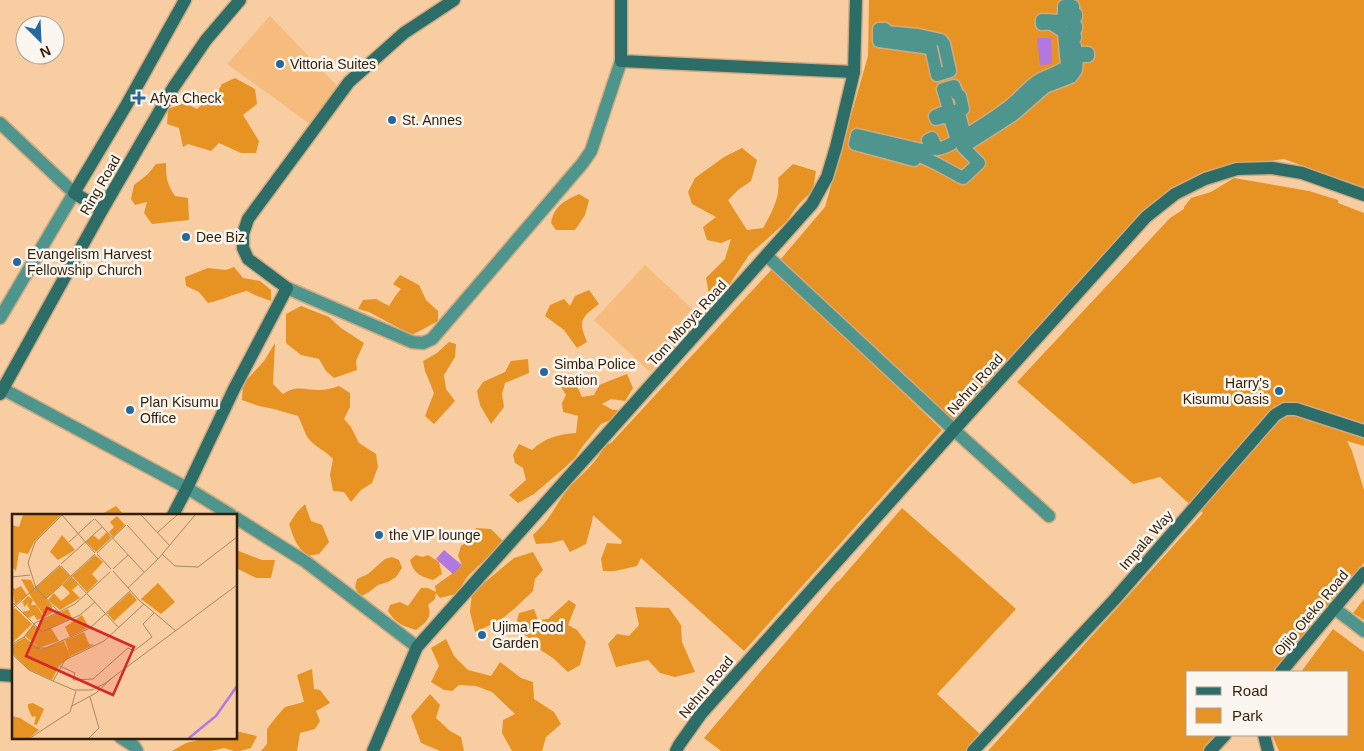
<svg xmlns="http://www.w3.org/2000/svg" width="1364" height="751" viewBox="0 0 1364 751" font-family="Arial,sans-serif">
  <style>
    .built { fill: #f6bc7e }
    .green { fill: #e79323 }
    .water { fill: #b178e2 }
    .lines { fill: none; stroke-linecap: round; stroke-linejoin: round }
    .street-casing { stroke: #d0aa82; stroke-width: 15 }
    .secondary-casing { stroke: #d0aa82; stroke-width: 15 }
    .street { stroke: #4e958e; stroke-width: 12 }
    .secondary { stroke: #2d6d67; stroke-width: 12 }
    .poi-dot { fill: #26679d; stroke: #fbf6f0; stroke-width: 2 }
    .labels { text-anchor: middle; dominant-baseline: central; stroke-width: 5; stroke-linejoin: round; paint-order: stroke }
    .poi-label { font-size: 14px; fill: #321e07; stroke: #fbf6f0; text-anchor: start }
    .street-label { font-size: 14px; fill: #321e07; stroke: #fbf6f0 }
    .inset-river { fill: none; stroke: #b178e2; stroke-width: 2.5 }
    .inset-road { fill: none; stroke: #a98763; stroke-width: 1 }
    .view { fill: #d62828; fill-opacity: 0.15; stroke: #d62828; stroke-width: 2.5 }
    .inset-edge { fill: none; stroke: #321e07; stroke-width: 2.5 }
  </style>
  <rect width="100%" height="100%" fill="#f8cda1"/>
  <!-- built -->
  <g class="built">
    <path d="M270 16 340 89 311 125 227 64Z"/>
    <path d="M645 265 703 319 650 372 594 320Z"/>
  </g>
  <!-- green -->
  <g class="green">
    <path d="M869 0H1364V188L1284 159 1248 164 1167 193 953 423 780 260 825 207 868 56Z"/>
    <path d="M235 78 255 89 257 104 243 115 259 141 256 153H241L219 143 211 151 188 144 183 147 179 128 167 124 168 109 185 103 197 109 205 102 219 103 217 93 222 84Z"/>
    <path d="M742 148 757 160 751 181 738 190 728 200 747 230 763 228C772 212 781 196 778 178L793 164 816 171 813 190 798 205 786 222 749 255 722 296 710 300 706 278 725 259 731 239 721 243 707 240 703 227 716 217 692 204 688 192 695 178 724 157Z"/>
    <path d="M166 163C166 178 167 184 175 196L188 198 189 220 152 224 144 213 147 202 135 205 131 199 134 185 148 174 156 164Z"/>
    <path d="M1234 178 1309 191 1338 200V203L1364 213V446L1347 441 1352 451 1364 490V563L1273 672H1188V735H1219L1205 751H988L1203 513 1186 501 1160 477 1133 484 1017 382 1170 218 1184 209V207L1191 198 1211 192Z"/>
    <path d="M579 194 589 200 585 215 575 230H556L551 223C554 206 564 201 579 194Z"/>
    <path d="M234 267 243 278 260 281 271 290V301L257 296 247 291C234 294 222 300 208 303L199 292 186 286 185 277 208 268 226 270Z"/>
    <path d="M773 268 942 430 744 651 641 558 637 566 615 571H603L601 559 607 543 621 544 622 541 593 515 592 522 586 544 570 552 563 540 551 543 536 544 533 535C538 530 543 525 547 520 554 511 559 500 567 490 580 475 597 463 605 445L611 443Z"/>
    <path d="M400 275 419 285 426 300 438 311V321L412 335 369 312 358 309 363 300 376 299 389 306 396 295 401 289 393 284Z"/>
    <path d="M589 290 599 304C581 318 578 320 587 342L577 348 564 330 545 316 550 305 564 299 570 306 575 296Z"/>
    <path d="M301 306 329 317 341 328 364 343 356 361 357 370 334 378 326 371 319 359 301 355 286 343V314Z"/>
    <path d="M449 342 456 344 455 357 444 375 446 389 455 401 434 424 425 416 434 393 425 371 423 361 437 353Z"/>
    <path d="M275 343 273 384 283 394C297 385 304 390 319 390 326 390 333 388 339 386L350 393V407L344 419 351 427 359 443 376 454 378 467 372 483 361 490 351 502 344 492 333 491 330 475 333 459C326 451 315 447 308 438 304 432 302 423 298 416L274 409 259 406 242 400 243 384 264 361Z"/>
    <path d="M528 359 529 373 505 383 502 394 504 407 491 424 480 405 477 391 483 382 505 372 511 361Z"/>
    <path d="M627 374 633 388 625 401 611 399 602 404 613 410H618L613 419 601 424 582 447 575 458 563 469 534 494 518 503 509 495 526 480 523 468 515 463 513 455 519 444 532 450C545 438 558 434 576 433L578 416 563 412 562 403 566 395 560 385 568 382 576 384 582 397 594 395 599 385Z"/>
    <path d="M305 504 311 521 322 525 329 542 319 554 308 556C296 547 294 538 289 524L297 512Z"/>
    <path d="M116 506 124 515H100Z"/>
    <path d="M902 508 1016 609 937 694 981 735 967 751H721L704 738 837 582 839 581Z"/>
    <path d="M476 528 491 529 503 541 492 553 468 576 456 594 440 598 436 593 435 599 428 605C433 618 425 623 416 630 403 626 395 623 388 611L390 605 400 602 408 606 421 588H428L436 592 435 586C444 579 453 574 462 565L458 556 461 546 471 539Z"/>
    <path d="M236 550 262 560H275L271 578H256L236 568Z"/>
    <path d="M533 552 543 570 535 579 533 591 514 609 499 621 475 632 470 612 472 593 514 558Z"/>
    <path d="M416 555 423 557 428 555 439 562 442 574 433 580C420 576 414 574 410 560Z"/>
    <path d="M392 557 399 560 402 568 396 577 388 582 378 585 369 592 360 597 355 587 357 579 368 574 385 559Z"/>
    <path d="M1364 599V620L1353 613Z"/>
    <path d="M569 600 576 605 568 625 577 630 586 642 580 665 568 672 553 658 539 649 532 641 515 627 519 613 534 609 538 620 548 619Z"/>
    <path d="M635 607 669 608 681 625 682 642 695 672 675 677 660 673 648 660 616 667 608 644 617 634 629 636 639 625Z"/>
    <path d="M1333 629 1364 652V751H1279L1272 735H1348V672H1301Z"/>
    <path d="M446 639 454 656 468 670 491 676 500 662 521 678 533 682 534 699 554 712 561 724 546 737 542 751H512L502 733 503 720 515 714 492 692 476 686 459 685 452 691 444 690 431 682 439 666 431 648Z"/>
    <path d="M312 669 314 689 320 690 330 703 316 711 320 721 315 729 300 733 297 751H261L267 744V729L277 716 285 707 304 702 297 675Z"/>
    <path d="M430 694 440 705 436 718 450 731 461 737 464 751H440L421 743 411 716Z"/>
    <path d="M236 731 257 736 251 748 240 751H234L224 748 212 751H172L186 743 212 737H236Z"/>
  </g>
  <!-- water -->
  <g class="water">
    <path d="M1037 38H1051L1052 64 1040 65Z"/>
    <path d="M444 550 462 565 453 574 436 559Z"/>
  </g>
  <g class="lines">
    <defs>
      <g id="street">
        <path d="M1064 6H1073V14H1076V17H1073V26H1076V29H1073V36H1075V38H1073V46H1075V49H1073V53H1088V56H1077L1076 70 1071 77 1045 87 1013 115 963 147 979 163 963 178C947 170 933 160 916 155L914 160 855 144 857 135 922 150 933 149 928 140 932 138 937 149C945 148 950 145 957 140L949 115 936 119 935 116 949 110 943 89 954 86 957 94 960 96 963 109 958 110 965 136C979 127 994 118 1007 108 1018 100 1025 90 1036 82 1046 75 1057 74 1067 66L1064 32 1050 23 1042 24V20L1064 21Z"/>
        <path d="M879 29H885V32L918 35 941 40 944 44 950 71 937 75 931 48 879 41Z"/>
        <path d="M0 123 74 193 0 318"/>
        <path d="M767 256 954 430 1049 516"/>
        <path d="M287 288 412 342 423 343 432 339 582 164 591 151 621 61"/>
        <path d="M3 389 187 488 231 515"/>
        <path d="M236 518 306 562 417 647"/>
        <path d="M1334 608 1364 631"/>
        <path d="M120 737 134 746 137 751"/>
      </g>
      <g id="secondary">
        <path d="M621 0V61L854 72"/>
        <path d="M102 210 74 193 127 104 185 0"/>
        <path d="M0 394 102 210 173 88 206 40 240 0"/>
        <path d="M173 515 187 488 234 389 287 288 248 259 243 248V234L248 219 349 82 404 33 454 0"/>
        <path d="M1281 672 1364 573"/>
        <path d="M0 675 14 676"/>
        <path d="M1264 735 1268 751"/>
        <path d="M373 751 417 647 812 204 827 177 836 147 854 72 856 0"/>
        <path d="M676 751 679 745 701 714 954 430 1146 217 1175 194 1205 179 1237 169 1272 168 1302 173 1364 195"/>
        <path d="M973 751 1114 600 1275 415 1285 409H1296L1364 431"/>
        <path d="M1210 751 1225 735"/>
      </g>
    </defs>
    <!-- street casing -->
    <use href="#street" class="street-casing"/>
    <!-- secondary casing -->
    <use href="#secondary" class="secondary-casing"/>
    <!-- street -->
    <use href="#street" class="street"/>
    <!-- secondary -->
    <use href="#secondary" class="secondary"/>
  </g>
  <!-- markers -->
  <g class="poi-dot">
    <circle cx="280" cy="64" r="5"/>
    <path d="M136.5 90.5h5v5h5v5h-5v5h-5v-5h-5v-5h5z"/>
    <circle cx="392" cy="120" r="5"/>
    <circle cx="186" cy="237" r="5"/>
    <circle cx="17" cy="262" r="5"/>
    <circle cx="544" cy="372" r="5"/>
    <circle cx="1279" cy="391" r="5"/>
    <circle cx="130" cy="410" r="5"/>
    <circle cx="379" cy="535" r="5"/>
    <circle cx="482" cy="635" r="5"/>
  </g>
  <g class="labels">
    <!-- poi labels -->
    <g class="poi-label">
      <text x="290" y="64">Vittoria Suites</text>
      <text x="150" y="98">Afya Check</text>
      <text x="402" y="120">St. Annes</text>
      <text x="196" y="237">Dee Biz</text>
      <text x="27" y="254">Evangelism Harvest<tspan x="27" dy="16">Fellowship Church</tspan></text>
      <text x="554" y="364">Simba Police<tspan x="554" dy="16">Station</tspan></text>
      <text x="1269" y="383" text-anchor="end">Harry's<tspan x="1269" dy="16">Kisumu Oasis</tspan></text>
      <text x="140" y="402">Plan Kisumu<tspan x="140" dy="16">Office</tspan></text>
      <text x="389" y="535">the VIP lounge</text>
      <text x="492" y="627">Ujima Food<tspan x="492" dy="16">Garden</tspan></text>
    </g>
    <!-- street labels -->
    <g class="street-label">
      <text transform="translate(100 185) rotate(-60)">Ring Road</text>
      <text transform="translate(687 323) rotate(-48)">Tom Mboya Road</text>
      <text transform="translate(975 384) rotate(-48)">Nehru Road</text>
      <text transform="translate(1146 540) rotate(-49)">Impala Way</text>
      <text transform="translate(1311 613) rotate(-50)">Ojijo Oteko Road</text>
      <text transform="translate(706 687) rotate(-50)">Nehru Road</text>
    </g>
  </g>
  <!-- overview -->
  <g transform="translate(12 514)">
    <rect width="225" height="225" fill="#f8cda1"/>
    <path d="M11 1H49L22 28 16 40 7 38 4 57 0 53V11L7 13ZM105 2 113 11 101 23 97 18 102 13 98 8ZM95 18 99 24 84 38 74 28 81 21 87 26ZM50 21 63 36 46 46 38 38ZM83 41 91 48 80 60 86 67 75 78 60 62ZM48 52 58 62 34 85 40 92V99L33 103 21 86 19 91H24L32 103 25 106 22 101 17 104 10 98 18 96 15 91 17 88 12 93 11 88 8 90 16 82 21 86 9 65 19 66 23 74ZM59 63 66 71 60 76 68 84 48 96 36 86 42 79 49 87 55 82 58 79 50 71ZM146 69 163 88 149 100 129 85ZM9 72 15 81 3 91 0 73 3 75ZM118 78 125 86 102 107 95 99ZM3 94 20 110 0 129V96ZM56 95 60 104 39 114 47 127 27 134 13 122 21 111 27 114 28 107ZM70 101 77 113 58 123 53 113ZM72 118 77 130 82 131 59 142 47 152 40 166 16 155 0 139V131L12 124 29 135 52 127 58 141 53 126ZM21 189 32 195 25 211 22 210 24 202 20 203 16 194V190ZM0 202 8 204 27 216 17 224H0Z" fill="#e79323"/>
    <path class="inset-river" d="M177 224 204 202 225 172"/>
    <path class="inset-road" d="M50 1 83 39M129 1 158 32M83 5 132 58M115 11 146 45M145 19 165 1M57 28 82 5M85 39 114 11M85 40 99 55M150 40 163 52 186 53 225 23M49 50 90 13M49 52 107 114M101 55 116 41M101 57 127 86 164 117M0 63 18 61M116 74 147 44 183 1M34 85 83 40M0 88 30 118 68 101 83 88M0 95 48 51M47 98 63 90 98 58M12 123 24 134H34L78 114 118 77M0 130 12 123 23 109 47 98 24 74 16 49 23 28 50 1M0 140 17 156 41 167 62 176H80L92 170 225 71M48 152 63 159 61 166 81 165 116 134 122 137 140 123 131 110 142 99M41 167 53 146 92 127 132 90M60 192 84 179 100 164M18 224 58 198 64 177M77 224 87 214 78 183"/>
    <path class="view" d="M35 94 122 133 101 181 14 142Z"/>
    <rect width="225" height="225" class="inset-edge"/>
  </g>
  <!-- legend -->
  <rect x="1186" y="671" width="162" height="65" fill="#fbf6f0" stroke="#aba093"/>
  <rect x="1196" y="687" width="25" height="8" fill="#2d6d67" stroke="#aba093"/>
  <text x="1232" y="696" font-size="15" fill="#321e07">Road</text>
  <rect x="1196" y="708" width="25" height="15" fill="#e79323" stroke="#aba093"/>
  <text x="1232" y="721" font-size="15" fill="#321e07">Park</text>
  <!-- north arrow -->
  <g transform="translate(40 40) rotate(156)"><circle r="24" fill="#fbf6f0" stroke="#aba093"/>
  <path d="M0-4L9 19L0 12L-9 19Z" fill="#26679d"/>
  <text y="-8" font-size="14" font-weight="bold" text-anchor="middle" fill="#321e07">N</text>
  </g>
</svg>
